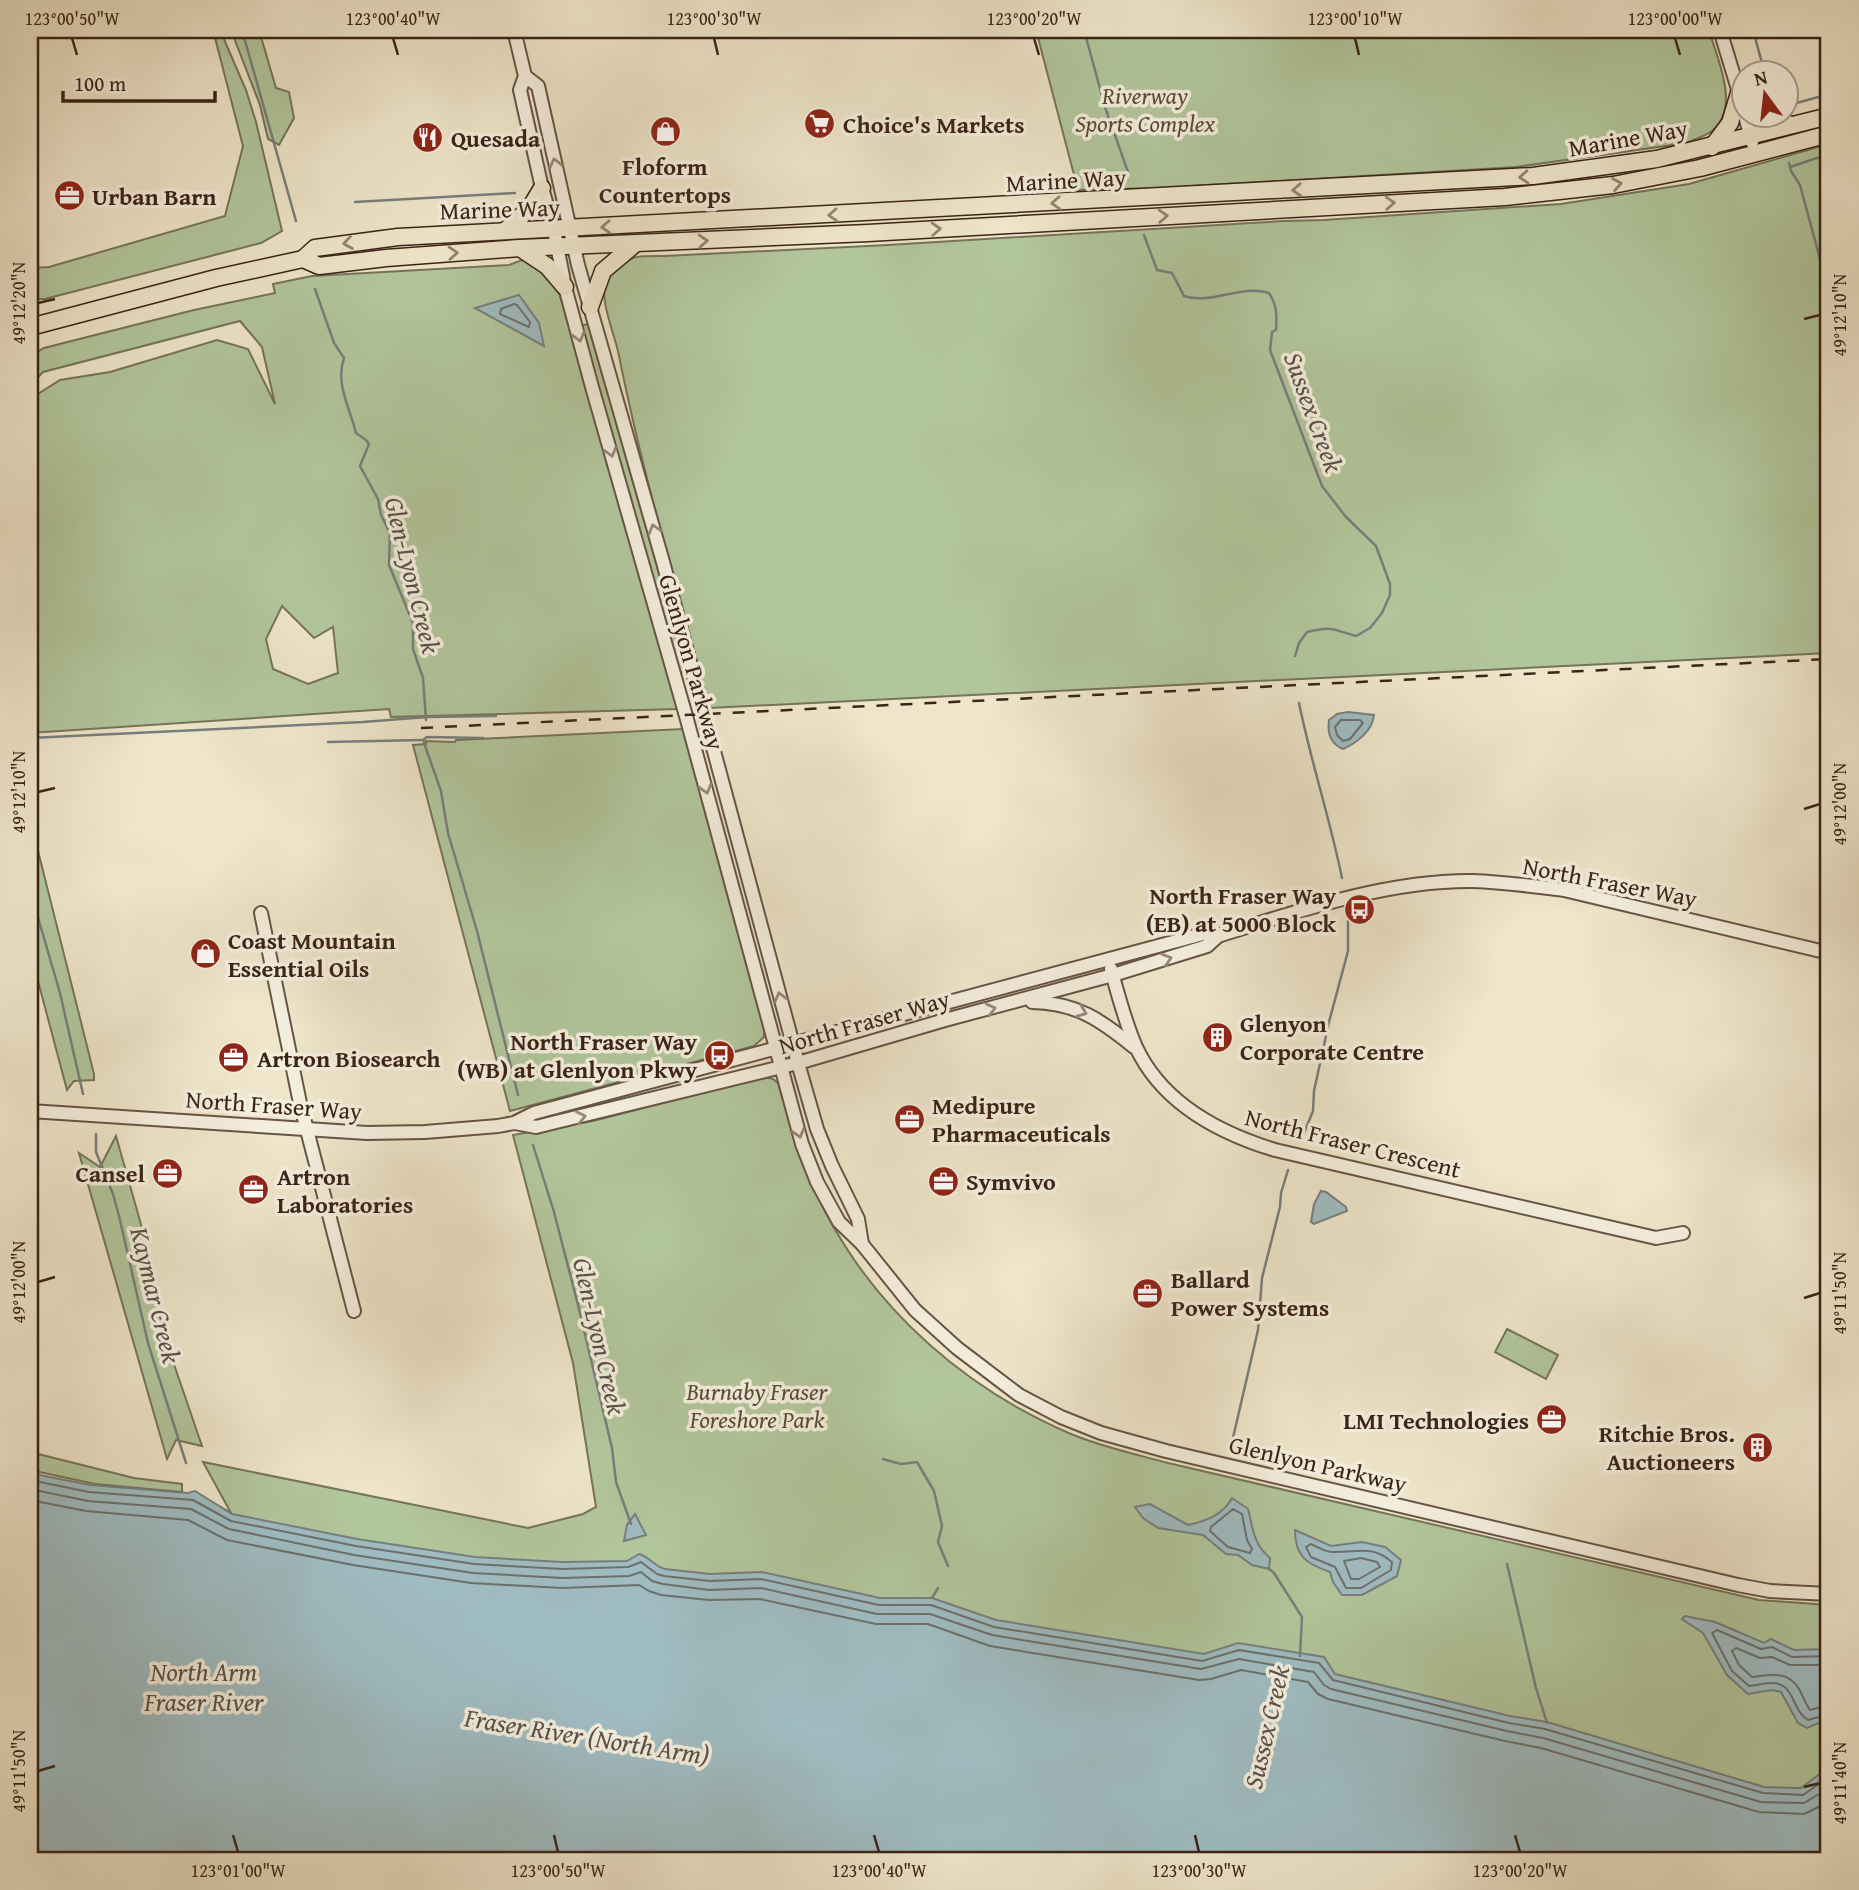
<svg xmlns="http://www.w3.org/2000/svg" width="1859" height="1890" viewBox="0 0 1859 1890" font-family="'Gentium Book Plus',serif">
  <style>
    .green { fill: #b2c69c; stroke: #76745a; stroke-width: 2; fill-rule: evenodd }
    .water { fill: #9fbcc2; stroke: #777f7e; stroke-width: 2 }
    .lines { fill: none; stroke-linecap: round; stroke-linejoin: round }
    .shore { stroke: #6c706c; stroke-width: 2 }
    .stream { stroke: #777f7e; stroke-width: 2.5 }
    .minor-casing { stroke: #675444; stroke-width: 16 }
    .major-casing { stroke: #3a2317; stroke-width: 19 }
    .minor { stroke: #f4eedd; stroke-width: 12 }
    .major { stroke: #eee5ca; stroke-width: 16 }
    .rail { stroke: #3a2317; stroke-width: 2.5; stroke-dasharray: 12 12; stroke-linecap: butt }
    .oneway { stroke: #97887a }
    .oneway2 { stroke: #948470 }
    .ticks { fill: none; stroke: #3a2317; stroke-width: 2.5 }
    .labels { text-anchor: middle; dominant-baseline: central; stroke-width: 7; stroke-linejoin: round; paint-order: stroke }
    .park-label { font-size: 24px; font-style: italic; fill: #584c38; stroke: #f4eedd }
    .poi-label { font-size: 24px; font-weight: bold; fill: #3a2317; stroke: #f4eedd; text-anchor: start }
    .street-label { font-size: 24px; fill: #3a2317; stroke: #f4eedd }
    .water-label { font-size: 26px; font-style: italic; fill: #58514a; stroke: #f4eedd }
    .neatline { fill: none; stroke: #3a2317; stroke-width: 2.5 }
    .ticks-label { font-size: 18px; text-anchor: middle; fill: #3a2317 }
  </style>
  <rect width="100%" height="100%" fill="#eee5ca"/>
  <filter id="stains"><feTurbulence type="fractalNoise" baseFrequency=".00286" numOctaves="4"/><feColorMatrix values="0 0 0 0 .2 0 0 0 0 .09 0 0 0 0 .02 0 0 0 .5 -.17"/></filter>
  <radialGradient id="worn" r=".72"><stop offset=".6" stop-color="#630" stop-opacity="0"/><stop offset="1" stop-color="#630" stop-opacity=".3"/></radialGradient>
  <!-- green -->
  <g class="green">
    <path d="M213 30H220L246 90 256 122 282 231 261 243 45 299H30V268L49 267 225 216 243 146Z"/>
    <path d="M231 30H259L276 88 289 92 294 118 279 145 268 139 260 105Z"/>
    <path d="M1036 30H1709C1717 59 1741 107 1712 131 1705 136 1695 139 1687 143L1516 167 1157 188 1078 190Z"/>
    <path d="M1829 144V653L709 708C677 591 643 475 619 356 614 331 600 304 605 278 631 255 630 256 665 256L888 245 1284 221 1324 220 1561 204 1689 184Z"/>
    <path d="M522 260 539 265 560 295 678 709 391 717 389 709 30 733V399L60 380 110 372 217 340 248 349 275 404 262 347 240 321 43 372 30 386V356L44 348 194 310 275 293 273 284 312 276 509 265ZM282 606 314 638 333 627 338 673 308 684 273 669 266 639Z"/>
    <path d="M588 324 687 671 679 673 580 326Z"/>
    <path d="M683 729 764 1029V1037L754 1046 510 1111 413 745 426 744V741L455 742 456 740Z"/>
    <path d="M30 819 94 1074V1080L74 1081 67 1090 30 951Z"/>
    <path d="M763 1077 773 1079 778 1083C791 1128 805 1172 826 1213 878 1313 968 1390 1071 1434 1102 1447 1135 1454 1168 1463L1759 1600 1829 1605V1767L1816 1780 1815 1811 1393 1723 1307 1655 1296 1654 1297 1676 613 1582 299 1562 200 1496 231 1513 203 1462 528 1528 583 1514 596 1507 573 1363 513 1135 593 1121Z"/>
    <path d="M116 1136 151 1260 147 1265 166 1341 202 1446 176 1440 167 1459 79 1153 100 1167Z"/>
    <path d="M1507 1329 1558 1355 1546 1379 1495 1352Z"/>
    <path d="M30 1452 134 1478 182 1484V1492L95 1484 30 1470Z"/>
  </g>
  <!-- water -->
  <g class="water">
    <path d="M519 295 539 323 544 346 475 308Z"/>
    <path d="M1348 712 1374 715C1373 730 1357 743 1343 749 1331 744 1327 734 1329 720L1337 714Z"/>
    <path d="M1321 1191 1326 1192 1346 1207 1347 1211 1314 1224 1311 1222 1314 1204Z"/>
    <path d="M30 1473 90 1485 188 1493 195 1491 232 1514 357 1539 475 1557 562 1562 627 1561 639 1554C650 1557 655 1567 665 1569L710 1574 762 1572 880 1598H932L996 1620 1204 1654 1238 1643 1324 1657 1335 1674 1510 1716 1547 1722 1764 1787 1801 1788 1829 1767V1860H30Z"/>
    <path d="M1232 1498 1248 1509C1253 1528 1253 1544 1270 1558L1269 1569 1252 1565 1238 1555 1226 1554 1203 1535 1158 1528 1143 1518 1135 1507 1150 1504 1188 1525C1206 1521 1223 1515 1232 1498Z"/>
    <path d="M635 1514 646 1535 624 1541 627 1525Z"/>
    <path d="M1295 1530 1331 1546 1362 1542 1385 1547 1401 1560 1397 1576 1362 1595H1342L1333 1582 1330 1572C1307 1564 1295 1557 1295 1530Z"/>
    <path d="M1685 1616 1715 1622 1764 1643 1771 1639 1794 1650 1829 1649V1719L1807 1728 1798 1723 1781 1692 1772 1690 1748 1694 1727 1675 1703 1633 1682 1619Z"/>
  </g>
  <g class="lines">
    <!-- shore -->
    <g class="shore">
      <path d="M514 304 517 305 530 322 529 327 500 314 501 309Z"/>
      <path d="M1341 720H1360L1363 723 1350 739 1343 741 1337 735 1335 727Z"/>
      <path d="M30 1480 89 1492 193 1500 231 1521 356 1546 474 1564 563 1569 628 1567 641 1562 657 1574 664 1576 710 1581 761 1579 879 1605H931L994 1627 1202 1661 1239 1650 1319 1663 1333 1680 1509 1723 1545 1729 1763 1793 1803 1795 1829 1777"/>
      <path d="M30 1489 88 1501 191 1509 229 1529 354 1555 473 1573 563 1578 629 1576 641 1572 652 1581 663 1584 709 1590 761 1588 877 1614H930L992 1635 1201 1669 1239 1659 1314 1672 1324 1685 1331 1689 1507 1731 1543 1738 1761 1802 1804 1803 1829 1788"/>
      <path d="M30 1500 86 1511 188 1520 227 1540 353 1565 471 1583 562 1588 639 1585 649 1591 661 1595 709 1600 760 1599 876 1624H928L990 1646 1199 1680 1211 1679 1241 1670 1308 1682 1318 1694 1328 1699 1505 1741 1541 1748 1759 1812 1804 1814 1829 1802"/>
      <path d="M1233 1509 1242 1514 1247 1540 1252 1549 1250 1553 1228 1547 1210 1531 1211 1527Z"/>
      <path d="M1311 1544C1317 1547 1325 1552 1332 1552 1357 1553 1370 1544 1392 1562L1391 1570 1361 1588H1346L1335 1567 1311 1557 1306 1547Z"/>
      <path d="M1361 1558 1377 1562 1380 1567 1359 1579H1351L1344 1561Z"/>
      <path d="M1829 1656 1792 1657 1772 1647 1761 1649 1717 1630 1712 1633 1732 1671 1749 1686C1756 1686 1763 1683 1771 1683 1795 1682 1791 1710 1808 1720L1829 1714"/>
      <path d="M1829 1665H1790L1772 1657 1760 1658 1736 1648 1732 1651 1739 1665 1752 1677C1770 1675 1788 1670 1799 1689 1803 1696 1805 1703 1810 1710L1829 1705"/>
    </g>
    <!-- stream -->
    <g class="stream">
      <path d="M242 30 296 221"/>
      <path d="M1084 30 1105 107 1128 172"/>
      <path d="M1753 30 1765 74"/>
      <path d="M1786 106 1829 94"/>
      <path d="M1789 163 1791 171 1800 185 1829 292"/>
      <path d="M1790 167 1829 154"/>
      <path d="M355 202 515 193"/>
      <path d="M1144 235 1157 270 1172 273 1184 296C1213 305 1240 284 1269 293 1277 305 1277 316 1276 330L1272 332 1270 350 1322 486 1346 517 1376 546 1390 584V595L1382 613 1370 628 1356 636C1330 629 1334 626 1307 632L1299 643 1295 656"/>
      <path d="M315 289 334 343 344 358C335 383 350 409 356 433L366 440 369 444 360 466 378 499 381 515 390 533 389 565 413 623V649L423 678 426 720"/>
      <path d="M1299 703C1311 762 1330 819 1342 878"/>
      <path d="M30 738 363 722 427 717 496 716"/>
      <path d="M483 738 427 737 423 740 441 791 448 833 477 931 518 1095"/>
      <path d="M328 742 422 740"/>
      <path d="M30 890 60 993 83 1094"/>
      <path d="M1304 1133 1313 1111 1314 1091 1329 1022 1348 951V921"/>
      <path d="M96 1134V1152L113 1194 120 1220 148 1343 186 1463"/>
      <path d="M533 1145 554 1212 578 1305 612 1448 616 1482 631 1524"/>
      <path d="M1232 1442 1258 1330 1262 1278 1280 1207 1281 1193 1288 1170"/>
      <path d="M883 1459 901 1464 917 1462 934 1491 942 1526 938 1542 948 1566"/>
      <path d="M1507 1564 1536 1688 1547 1723"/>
      <path d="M1268 1568 1274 1573 1302 1617 1300 1656"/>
      <path d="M932 1598 938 1588"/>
    </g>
    <defs>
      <g id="minor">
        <path d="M514 30 525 76 520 90 542 188 554 230 565 287 592 387 686 716 802 1144 817 1182 839 1222 862 1244 915 1310 957 1348 1019 1395 1061 1417 1101 1433 1166 1451 1738 1585 1770 1591 1829 1594"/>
        <path d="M1720 30 1744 109"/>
        <path d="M525 76 538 86 578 265 663 562 798 1063 817 1129 832 1166 858 1219 862 1244"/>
        <path d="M1745 116 1752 142"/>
        <path d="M261 913 300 1103 354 1311"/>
        <path d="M1111 969C1118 995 1125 1022 1136 1047 1162 1103 1219 1133 1275 1150L1656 1238 1683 1233"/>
        <path d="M1032 1002C1077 1003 1101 1020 1134 1047"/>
        <path d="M30 1111 367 1133 425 1132 498 1126 514 1123 534 1113 1203 934 1218 936C1298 911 1388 880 1473 881 1504 882 1533 886 1564 890L1829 953"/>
        <path d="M515 1123 536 1127 552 1123 798 1063 945 1020 1113 975 1207 946 1218 936"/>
      </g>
      <g id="major">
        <path d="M1763 116 1768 119 1792 125"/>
        <path d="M1712 147 1730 123 1739 93 1744 97"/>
        <path d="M505 231 530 208 542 188"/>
        <path d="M520 248 547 266 565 287"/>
        <path d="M303 259 315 248 398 237 1533 176 1657 159 1829 116"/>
        <path d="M590 307 603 271 635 244"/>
        <path d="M30 327 216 278 303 259 319 266 386 258 520 248 868 233 1505 197 1613 185 1700 168 1829 134"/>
      </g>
    </defs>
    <!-- minor casing -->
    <use href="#minor" class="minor-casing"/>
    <!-- major casing -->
    <use href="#major" class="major-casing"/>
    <!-- minor -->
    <use href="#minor" class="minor"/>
    <!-- major -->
    <use href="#major" class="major"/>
    <!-- rail -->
    <path class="rail" d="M421 728 1829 659"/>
  </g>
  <!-- one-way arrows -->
  <defs><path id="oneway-chevron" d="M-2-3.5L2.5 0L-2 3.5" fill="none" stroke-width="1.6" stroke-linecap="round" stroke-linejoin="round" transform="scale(1.75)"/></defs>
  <g class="oneway">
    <use href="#oneway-chevron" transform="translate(555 163) rotate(-103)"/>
    <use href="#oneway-chevron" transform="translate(579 337) rotate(75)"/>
    <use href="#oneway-chevron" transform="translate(611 452) rotate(74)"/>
    <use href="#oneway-chevron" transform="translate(654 529) rotate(-106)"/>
    <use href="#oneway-chevron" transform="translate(706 789) rotate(74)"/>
    <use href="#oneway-chevron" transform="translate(1167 959) rotate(-17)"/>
    <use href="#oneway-chevron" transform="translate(780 997) rotate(-105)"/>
    <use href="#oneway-chevron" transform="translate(991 1009) rotate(-14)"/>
    <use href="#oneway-chevron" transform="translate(1082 1012) rotate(22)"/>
    <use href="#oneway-chevron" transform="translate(581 1117) rotate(-12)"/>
    <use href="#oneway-chevron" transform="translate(799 1133) rotate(74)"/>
  </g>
  <g class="oneway2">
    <use href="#oneway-chevron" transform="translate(1524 177) rotate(176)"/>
    <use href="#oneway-chevron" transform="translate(1617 184) rotate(-10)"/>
    <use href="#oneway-chevron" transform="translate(1297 190) rotate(177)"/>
    <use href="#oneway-chevron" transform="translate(1056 203) rotate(177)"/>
    <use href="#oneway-chevron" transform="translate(1390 203) rotate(-3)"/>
    <use href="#oneway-chevron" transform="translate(833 215) rotate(177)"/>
    <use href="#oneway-chevron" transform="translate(1163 216) rotate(-3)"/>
    <use href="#oneway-chevron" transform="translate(606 227) rotate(177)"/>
    <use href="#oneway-chevron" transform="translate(936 229) rotate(-3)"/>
    <use href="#oneway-chevron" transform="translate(703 241) rotate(-3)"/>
    <use href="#oneway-chevron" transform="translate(348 243) rotate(171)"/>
    <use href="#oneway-chevron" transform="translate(453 253) rotate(-4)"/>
  </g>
  <!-- ticks -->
  <path class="ticks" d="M72 38 77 55M393 38 398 55M714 38 718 55M1034 38 1039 55M1355 38 1359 55M1675 38 1680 55M38 303 55 299M1804 319 1820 315M38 792 55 788M1804 809 1820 804M38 1282 55 1277M1804 1298 1820 1293M38 1771 55 1766M1804 1787 1820 1783M233 1835 238 1852M554 1835 558 1852M874 1835 879 1852M1195 1835 1199 1852M1515 1835 1520 1852"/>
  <!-- icons -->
  <defs>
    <symbol id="supermarket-disc" viewBox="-11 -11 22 22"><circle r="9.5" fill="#8f2418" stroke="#f4eedd"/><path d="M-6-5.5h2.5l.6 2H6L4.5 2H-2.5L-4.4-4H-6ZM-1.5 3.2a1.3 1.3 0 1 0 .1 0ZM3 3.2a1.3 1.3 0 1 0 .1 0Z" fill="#fff"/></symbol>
    <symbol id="shop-disc" viewBox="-11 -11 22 22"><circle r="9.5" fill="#8f2418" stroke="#f4eedd"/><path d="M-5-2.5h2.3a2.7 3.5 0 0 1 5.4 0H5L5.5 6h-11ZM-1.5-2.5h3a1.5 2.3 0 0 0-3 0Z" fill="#fff"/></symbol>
    <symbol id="restaurant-disc" viewBox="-11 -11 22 22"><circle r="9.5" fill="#8f2418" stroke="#f4eedd"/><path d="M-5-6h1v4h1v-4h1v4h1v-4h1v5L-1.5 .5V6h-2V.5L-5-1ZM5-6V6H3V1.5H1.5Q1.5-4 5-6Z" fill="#fff"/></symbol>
    <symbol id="office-disc" viewBox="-11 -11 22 22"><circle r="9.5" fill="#8f2418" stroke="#f4eedd"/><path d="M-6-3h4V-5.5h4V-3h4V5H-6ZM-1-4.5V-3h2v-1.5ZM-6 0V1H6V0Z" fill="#fff"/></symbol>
    <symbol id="bus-disc" viewBox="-11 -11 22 22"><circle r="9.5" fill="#8f2418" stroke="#f4eedd"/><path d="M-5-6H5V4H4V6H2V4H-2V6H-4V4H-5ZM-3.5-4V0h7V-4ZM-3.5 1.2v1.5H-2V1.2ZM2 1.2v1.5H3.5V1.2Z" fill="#fff"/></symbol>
    <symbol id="building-disc" viewBox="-11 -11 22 22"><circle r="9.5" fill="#8f2418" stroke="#f4eedd"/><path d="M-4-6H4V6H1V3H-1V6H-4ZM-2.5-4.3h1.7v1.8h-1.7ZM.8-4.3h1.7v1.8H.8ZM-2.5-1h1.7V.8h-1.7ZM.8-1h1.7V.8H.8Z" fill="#fff"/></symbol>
  </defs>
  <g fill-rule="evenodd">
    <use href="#supermarket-disc" x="802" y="106" width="35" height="35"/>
    <use href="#shop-disc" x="648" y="114" width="35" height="35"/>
    <use href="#restaurant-disc" x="410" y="120" width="35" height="35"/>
    <use href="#office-disc" x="52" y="178" width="35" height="35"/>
    <use href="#bus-disc" x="1342" y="892" width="35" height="35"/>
    <use href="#shop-disc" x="188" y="936" width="35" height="35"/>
    <use href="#building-disc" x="1200" y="1020" width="35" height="35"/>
    <use href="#bus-disc" x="702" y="1038" width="35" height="35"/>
    <use href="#office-disc" x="216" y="1040" width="35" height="35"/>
    <use href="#office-disc" x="892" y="1102" width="35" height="35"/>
    <use href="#office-disc" x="150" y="1156" width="35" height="35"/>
    <use href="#office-disc" x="926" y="1164" width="35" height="35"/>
    <use href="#office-disc" x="236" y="1172" width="35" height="35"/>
    <use href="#office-disc" x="1130" y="1276" width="35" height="35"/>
    <use href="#office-disc" x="1534" y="1402" width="35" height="35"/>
    <use href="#building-disc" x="1740" y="1430" width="35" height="35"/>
  </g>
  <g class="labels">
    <!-- park labels -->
    <g class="park-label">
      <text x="1145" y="95">Riverway<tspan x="1145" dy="28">Sports Complex</tspan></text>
      <text x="757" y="1391">Burnaby Fraser<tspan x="757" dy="28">Foreshore Park</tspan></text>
    </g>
    <!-- poi labels -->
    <g class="poi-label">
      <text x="843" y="124">Choice's Markets</text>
      <text x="451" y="138">Quesada</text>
      <text x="665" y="166" text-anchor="middle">Floform<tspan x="665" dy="28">Countertops</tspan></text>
      <text x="92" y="196">Urban Barn</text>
      <text x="1336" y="895" text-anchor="end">North Fraser Way<tspan x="1336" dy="28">(EB) at 5000 Block</tspan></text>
      <text x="228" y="940">Coast Mountain<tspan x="228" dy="28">Essential Oils</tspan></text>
      <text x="1240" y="1023">Glenyon<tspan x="1240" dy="28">Corporate Centre</tspan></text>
      <text x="697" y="1041" text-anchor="end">North Fraser Way<tspan x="697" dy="28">(WB) at Glenlyon Pkwy</tspan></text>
      <text x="257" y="1058">Artron Biosearch</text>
      <text x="932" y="1105">Medipure<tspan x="932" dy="28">Pharmaceuticals</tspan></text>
      <text x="145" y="1173" text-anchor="end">Cansel</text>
      <text x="277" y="1176">Artron<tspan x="277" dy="28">Laboratories</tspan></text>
      <text x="966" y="1181">Symvivo</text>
      <text x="1171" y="1279">Ballard<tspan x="1171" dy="28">Power Systems</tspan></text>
      <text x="1529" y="1420" text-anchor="end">LMI Technologies</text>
      <text x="1735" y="1433" text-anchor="end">Ritchie Bros.<tspan x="1735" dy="28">Auctioneers</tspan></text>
    </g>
    <!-- street labels -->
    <g class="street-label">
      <text transform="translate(1628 138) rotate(-10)">Marine Way</text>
      <text transform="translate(1066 180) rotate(-3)">Marine Way</text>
      <text transform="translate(500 209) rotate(-2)">Marine Way</text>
      <text transform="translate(692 662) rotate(74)">Glenlyon Parkway</text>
      <text transform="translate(1610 882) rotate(11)">North Fraser Way</text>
      <text transform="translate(864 1022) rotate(-16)">North Fraser Way</text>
      <text transform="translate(274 1105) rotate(4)">North Fraser Way</text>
      <text transform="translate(1353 1143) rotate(14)">North Fraser Crescent</text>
      <text transform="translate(1318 1464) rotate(13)">Glenlyon Parkway</text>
    </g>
    <!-- water labels -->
    <g class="water-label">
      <text transform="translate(1314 412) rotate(70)">Sussex Creek</text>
      <text transform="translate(413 575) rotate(76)">Glen-Lyon Creek</text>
      <text transform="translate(156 1295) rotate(76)">Kaymar Creek</text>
      <text transform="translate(600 1336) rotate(77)">Glen-Lyon Creek</text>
      <text x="204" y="1671">North Arm<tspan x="204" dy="30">Fraser River</tspan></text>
      <text transform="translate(1266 1727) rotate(-77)">Sussex Creek</text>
      <text transform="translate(587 1736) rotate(9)">Fraser River (North Arm)</text>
    </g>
  </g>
  <!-- margin -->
  <rect width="1859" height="1890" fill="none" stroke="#eee5ca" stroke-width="77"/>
  <!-- north arrow -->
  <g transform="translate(1765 94) rotate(345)"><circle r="33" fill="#f4eedd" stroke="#aa9d8e" stroke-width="2"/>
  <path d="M0-5L12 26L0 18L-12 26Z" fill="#8f2418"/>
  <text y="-10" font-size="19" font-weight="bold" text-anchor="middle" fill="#3a2317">N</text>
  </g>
  <!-- scale -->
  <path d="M63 91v10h152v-10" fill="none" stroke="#3a2317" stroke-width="3.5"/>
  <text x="74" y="91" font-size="21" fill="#3a2317" stroke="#f4eedd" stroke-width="5" paint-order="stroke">100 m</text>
  <rect x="38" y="38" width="1782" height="1814" class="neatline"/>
  <g class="ticks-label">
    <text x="72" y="25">123°00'50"W</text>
    <text x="393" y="25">123°00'40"W</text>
    <text x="714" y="25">123°00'30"W</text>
    <text x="1034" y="25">123°00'20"W</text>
    <text x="1355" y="25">123°00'10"W</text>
    <text x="1675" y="25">123°00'00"W</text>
    <text transform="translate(19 303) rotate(-90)" y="6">49°12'20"N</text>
    <text transform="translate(1840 315) rotate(-90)" y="6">49°12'10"N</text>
    <text transform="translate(19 792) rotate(-90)" y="6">49°12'10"N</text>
    <text transform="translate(1840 804) rotate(-90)" y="6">49°12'00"N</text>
    <text transform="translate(19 1282) rotate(-90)" y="6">49°12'00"N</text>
    <text transform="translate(1840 1293) rotate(-90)" y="6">49°11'50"N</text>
    <text transform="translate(19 1771) rotate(-90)" y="6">49°11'50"N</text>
    <text transform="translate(1840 1783) rotate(-90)" y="6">49°11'40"N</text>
    <text x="238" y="1877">123°01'00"W</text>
    <text x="558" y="1877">123°00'50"W</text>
    <text x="879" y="1877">123°00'40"W</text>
    <text x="1199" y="1877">123°00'30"W</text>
    <text x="1520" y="1877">123°00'20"W</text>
  </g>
  <rect width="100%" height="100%" filter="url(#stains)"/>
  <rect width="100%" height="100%" fill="url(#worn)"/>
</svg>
